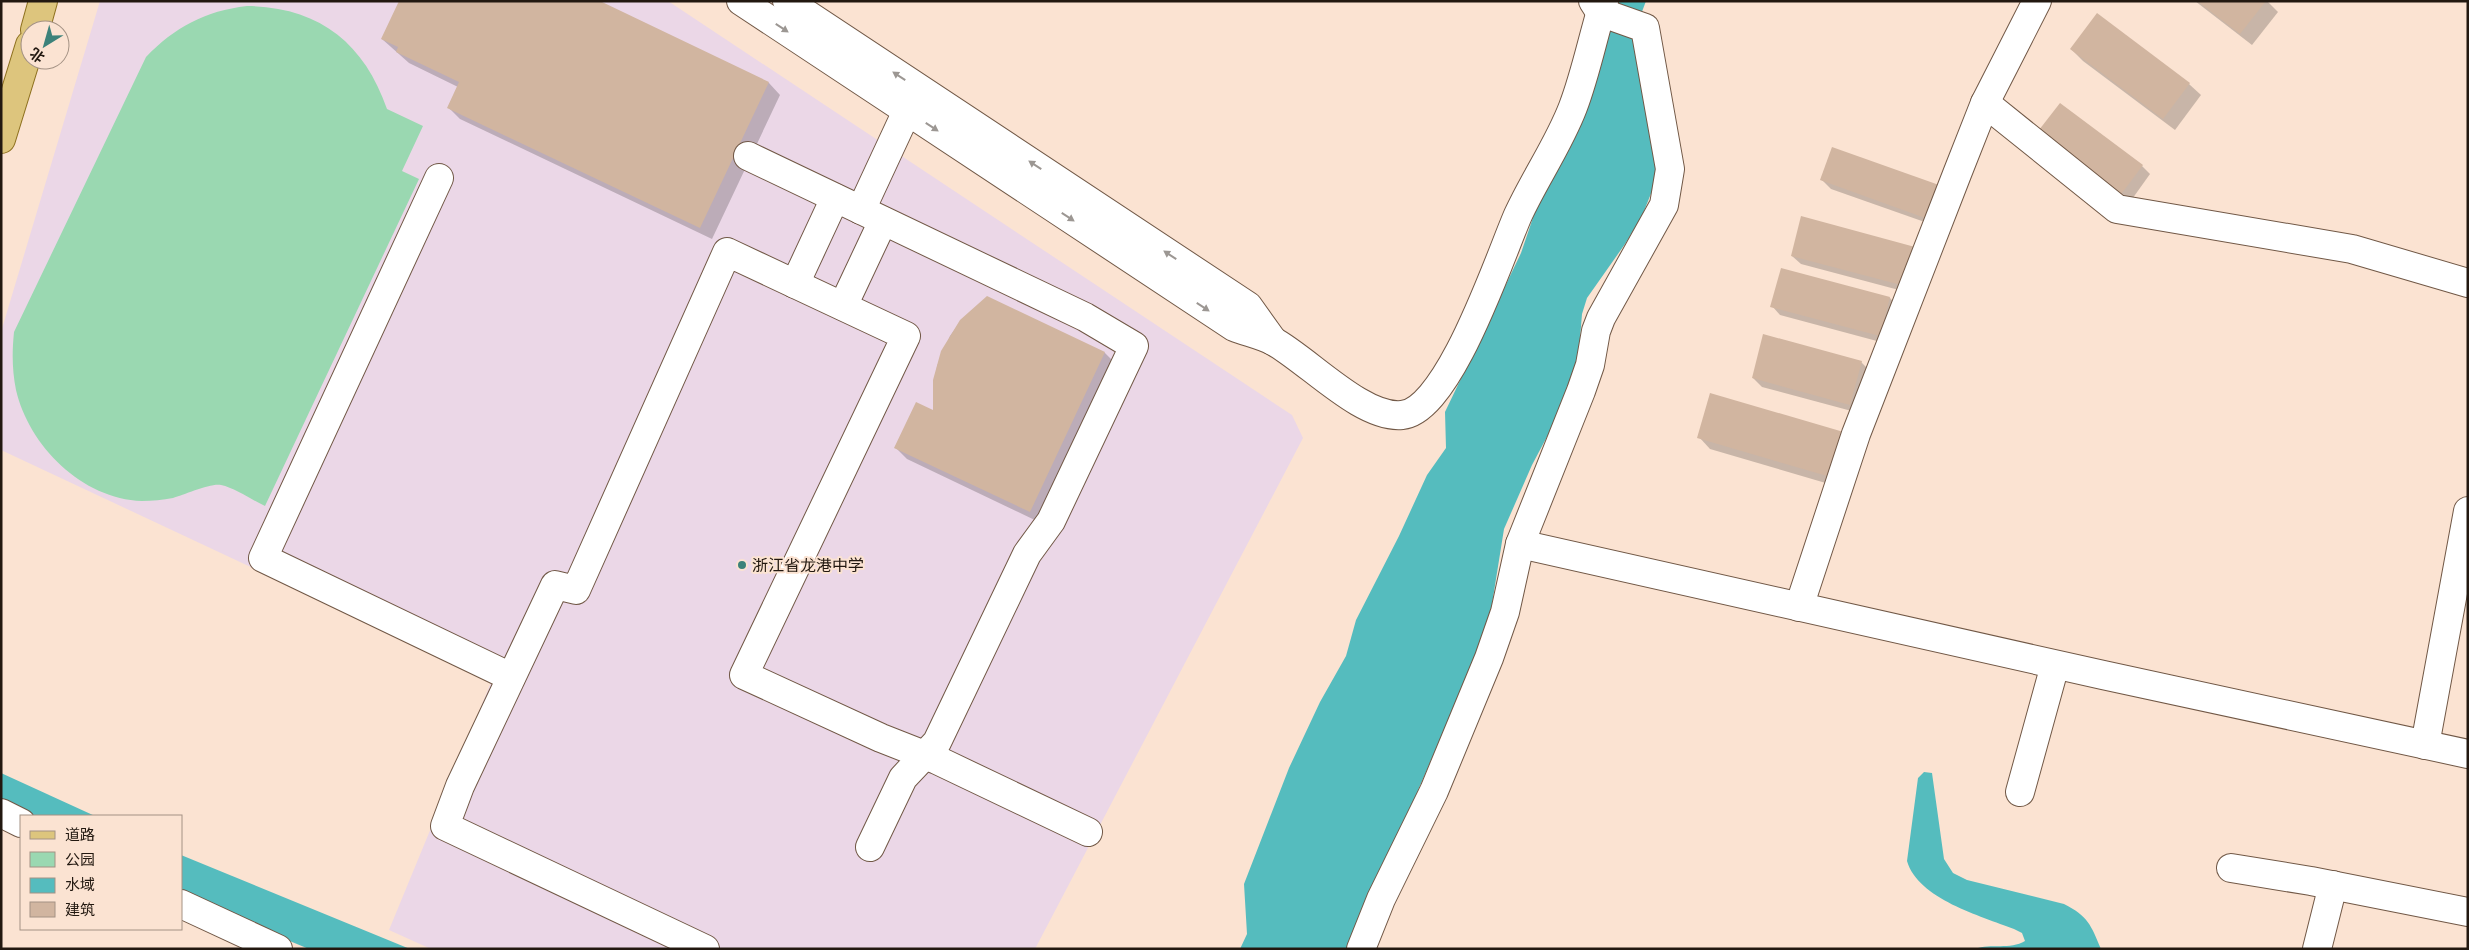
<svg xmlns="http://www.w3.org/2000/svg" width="2469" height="950" viewBox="0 0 2469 950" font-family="Lora,'Noto Sans SC',serif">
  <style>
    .education { fill: #ebd7e7 }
    .green { fill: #9ad8b1 }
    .water { fill: #55bcbe }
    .shadow { fill: #0003 }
    .building { fill: #d1b5a0 }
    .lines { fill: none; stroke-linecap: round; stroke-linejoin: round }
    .minor-casing { stroke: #715846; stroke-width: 30 }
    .major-casing { stroke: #8d701e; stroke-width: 30 }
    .minor { stroke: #fff; stroke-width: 28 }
    .major { stroke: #ddc57d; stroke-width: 28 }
    .oneway { fill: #9c9793 }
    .poi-dot { fill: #3c827a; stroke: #fbe3d2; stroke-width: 2 }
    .labels { text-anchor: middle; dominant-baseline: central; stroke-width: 4; stroke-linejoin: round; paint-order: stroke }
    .poi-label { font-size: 16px; fill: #221810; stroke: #fbe3d2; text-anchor: start }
  </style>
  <rect width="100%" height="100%" fill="#fbe3d2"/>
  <!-- education -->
  <path class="education" d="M100 1H668L1292 415 1303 438 1035 949H431L389 930 492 680 1 450V332Z"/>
  <!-- green -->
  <path class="green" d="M247 6C318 7 364 42 387 109L423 126 402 171 419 179 265 506C252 500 235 488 221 485 210 483 184 495 173 498 163 500 152 501 142 501 82 499 29 446 16 390 12 370 12 352 14 332L146 57C175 27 205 11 247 6Z"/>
  <!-- water -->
  <g class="water">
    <path d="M1614 1H1646L1634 33 1657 169 1654 186 1642 216 1625 244 1587 298 1582 314 1578 363 1559 414 1532 465 1504 529 1492 604 1481 645 1409 811 1360 913 1348 949H1240L1247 934 1244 884 1289 768 1320 702 1346 656 1356 620 1399 536 1427 475 1446 448 1445 412 1521 253 1545 182Z"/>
    <path d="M1924 772 1932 773 1944 859 1953 873 1967 880 2064 904C2088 916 2091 925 2101 949H1975C1991 943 2010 950 2025 941L2022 933 2014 929C1981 916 1918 899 1907 861L1918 778Z"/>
    <path d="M1 773 95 816H34L1 799Z"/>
    <path d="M181 855 410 949H309L232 917 181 891Z"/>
  </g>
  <!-- shadow -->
  <g class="shadow">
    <path d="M597 1 769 83 780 95 712 239 460 119 448 107 458 87 409 63 382 39Z"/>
    <path d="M2195 1H2267L2278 12 2252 45Z"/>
    <path d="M2071 49 2189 84 2201 95 2175 130 2083 61Z"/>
    <path d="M2034 139 2142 166 2150 174 2125 209Z"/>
    <path d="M1822 180 1939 186 1936 226 1831 189Z"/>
    <path d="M1915 248 1914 294 1801 264 1792 256Z"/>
    <path d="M987 297 1105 353 1116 364 1041 523 907 459 896 448 934 412 937 366 950 336 961 321Z"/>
    <path d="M1890 298 1898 307 1888 344 1780 315 1772 306Z"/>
    <path d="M1861 362 1870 371 1859 413 1762 387 1753 378Z"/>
    <path d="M1699 437 1858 446 1846 489 1710 449Z"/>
  </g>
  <!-- building -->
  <g class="building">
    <path d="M399 1H600L769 82 700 228 447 108 459 82 396 52 398 47 381 39Z"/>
    <path d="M2197 1H2266L2240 34Z"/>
    <path d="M2097 13 2190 83 2163 119 2070 49Z"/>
    <path d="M2060 103 2143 165 2116 201 2032 139Z"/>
    <path d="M1832 147 1939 185 1928 219 1820 180Z"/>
    <path d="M1801 216 1915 247 1905 286 1791 256Z"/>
    <path d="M1781 268 1890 297 1880 336 1770 307Z"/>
    <path d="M987 296 1105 352 1030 512 894 448 916 402 933 410V380L941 351 960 320Z"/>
    <path d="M1763 334 1862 361 1850 405 1752 378Z"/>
    <path d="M1710 393 1847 433 1834 478 1697 438Z"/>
  </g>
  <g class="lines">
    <defs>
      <g id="minor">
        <path d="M741 1 1234 327C1247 332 1261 335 1273 341 1308 360 1362 419 1402 415 1449 411 1500 256 1518 215 1535 178 1559 144 1573 107 1586 73 1593 36 1604 1"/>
        <path d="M787 1 1248 306 1273 341"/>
        <path d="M1985 103 2117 209 2352 249 2468 283"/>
        <path d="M748 156 1085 317 1134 346 1051 521 1027 554 937 742 903 778 870 847"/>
        <path d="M439 178 263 558 511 677"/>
        <path d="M861 210 907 111"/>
        <path d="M795 284 835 198"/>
        <path d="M843 306 883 221"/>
        <path d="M1520 544 2103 675 2468 754"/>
        <path d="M1799 607 1856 434 1957 174 1985 103 2037 1"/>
        <path d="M2425 745 2468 511"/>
        <path d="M2020 792 2055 665"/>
        <path d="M1 813 21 823"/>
        <path d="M2231 868 2311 881 2468 912"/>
        <path d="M181 904 278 949"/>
        <path d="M705 949 445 826 460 786 555 585 576 590 727 252 906 336 744 675 881 738 937 760 1088 832"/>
        <path d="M1361 949 1381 899 1434 791 1489 658 1505 612 1520 544 1581 391 1590 365 1596 331 1601 318 1664 205 1670 169 1645 28 1600 12 1593 1"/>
        <path d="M2317 949 2333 885"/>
      </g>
      <g id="major">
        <path d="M35 30 43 1"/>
        <path d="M1 139 30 45"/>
      </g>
    </defs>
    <!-- minor casing -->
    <use href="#minor" class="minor-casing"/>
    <!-- major casing -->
    <use href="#major" class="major-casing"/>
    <!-- minor -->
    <use href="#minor" class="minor"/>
    <!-- major -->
    <use href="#major" class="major"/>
  </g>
  <!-- one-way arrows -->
  <defs><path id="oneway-solid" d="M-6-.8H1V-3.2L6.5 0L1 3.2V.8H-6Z" transform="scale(1.25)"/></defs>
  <g class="oneway">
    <use href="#oneway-solid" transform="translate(782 28) rotate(33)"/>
    <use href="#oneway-solid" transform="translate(899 76) rotate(-147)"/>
    <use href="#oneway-solid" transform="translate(932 127) rotate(33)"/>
    <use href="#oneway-solid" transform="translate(1035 165) rotate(-147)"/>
    <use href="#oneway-solid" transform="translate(1068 217) rotate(33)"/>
    <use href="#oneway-solid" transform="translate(1170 255) rotate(-147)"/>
    <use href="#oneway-solid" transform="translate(1203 307) rotate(33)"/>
  </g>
  <!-- markers -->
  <circle class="poi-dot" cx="742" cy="565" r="5"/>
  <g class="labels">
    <!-- poi labels -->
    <g class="poi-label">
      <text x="752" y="565">浙江省龙港中学</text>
    </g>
  </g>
  <!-- border -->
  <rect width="2469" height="950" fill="none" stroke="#221810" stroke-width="5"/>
  <!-- legend -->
  <rect x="20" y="815" width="162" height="115" fill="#fbe3d2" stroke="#a49284"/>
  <rect x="30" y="831" width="25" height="8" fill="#ddc57d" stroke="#a49284"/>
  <text x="65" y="840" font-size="15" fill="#221810">道路</text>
  <rect x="30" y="852" width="25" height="15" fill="#9ad8b1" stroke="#a49284"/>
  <text x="65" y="865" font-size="15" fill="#221810">公园</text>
  <rect x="30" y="878" width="25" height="15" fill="#55bcbe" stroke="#a49284"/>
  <text x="65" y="890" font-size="15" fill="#221810">水域</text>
  <rect x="30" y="902" width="25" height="15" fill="#d1b5a0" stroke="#a49284"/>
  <text x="65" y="915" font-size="15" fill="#221810">建筑</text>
  <!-- north arrow -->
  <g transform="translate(45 45) rotate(217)"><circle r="24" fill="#fbe3d2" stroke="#a49284"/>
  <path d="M0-4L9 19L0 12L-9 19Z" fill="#3c827a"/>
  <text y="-8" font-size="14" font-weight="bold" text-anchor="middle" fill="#221810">北</text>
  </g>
</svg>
